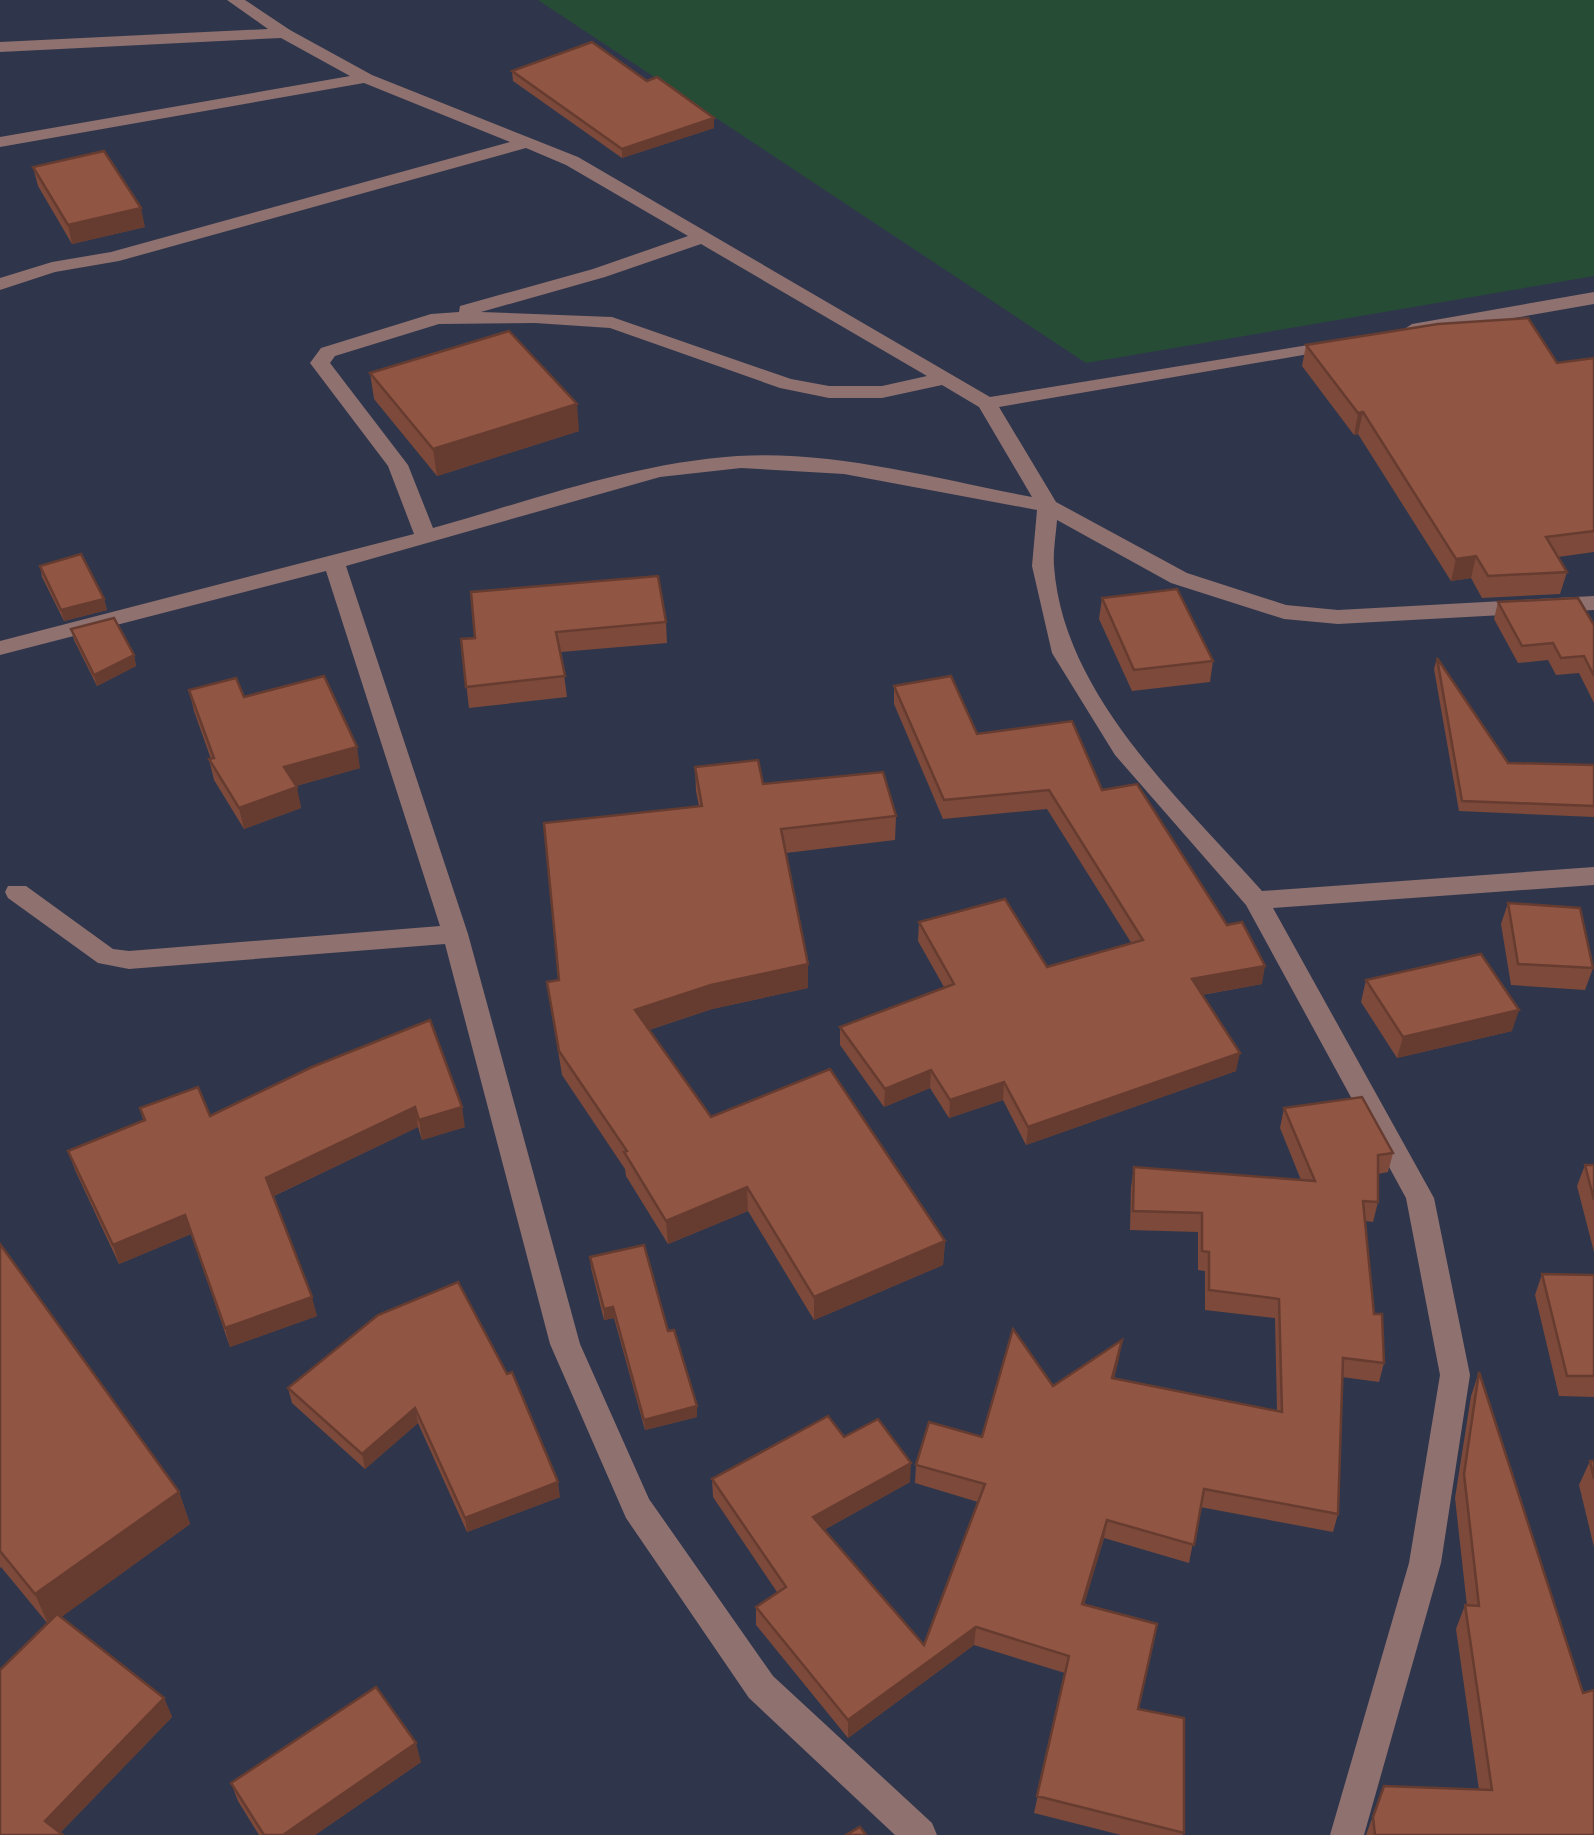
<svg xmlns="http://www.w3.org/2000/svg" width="1594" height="1835" viewBox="0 0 1594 1835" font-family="Signika,sans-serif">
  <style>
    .green { fill: #274c36 }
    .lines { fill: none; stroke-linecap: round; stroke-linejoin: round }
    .minor { fill: #8f7170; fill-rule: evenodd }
    .wall { fill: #7d493a }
    .shaded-wall { fill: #663c30 }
    .building { fill: #915544; stroke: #663c30; stroke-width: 2.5 }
  </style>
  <rect width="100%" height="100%" fill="#2f364b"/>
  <!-- green -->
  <path class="green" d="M538 0H1594V276L1086 363Z"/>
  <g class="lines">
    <!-- minor -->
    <g class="minor">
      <path d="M227 0H245L290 30 372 75 578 157 990 397 1345 339V347L1338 349 999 407 1056 502 1187 573 1286 605 1338 610 1594 596V610L1338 624 1284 619 1171 583 1057 520C1056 534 1053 551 1054 566 1063 695 1181 800 1262 891L1594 867V885L1273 908 1434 1198 1470 1375 1441 1563 1364 1835H1330L1409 1563 1440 1375 1406 1198 1246 905 1115 755 1052 653 1032 566 1037 510 844 474 741 468 660 477 346 566 468 934 580 1344 649 1499 773 1676 932 1823 937 1835H895L749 1698 626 1518 550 1344 445 944 129 969 98 963 8 898 5 892 8 886H26L113 949 129 951 440 926 326 571 0 655V641L414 534 388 466 310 363 321 348 431 314 459 312 460 306 593 269 688 236 566 165 526 148 119 261 55 272 0 290V278L52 262 111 252 510 142 364 83 0 147V137L350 76 281 38 0 52V42L268 29ZM701 244 927 376 882 386H829L791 379 612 317 481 312 605 277ZM535 323 610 328 780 388 829 398H882L942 385 979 407 1032 497C937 479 835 450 737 456 633 463 533 500 433 528L408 465 330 363 335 356 439 324Z"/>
      <path d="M1594 292V304L1412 336 1403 330 1412 324Z"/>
    </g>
  </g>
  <!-- wall -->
  <g class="wall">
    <path d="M512 71 647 81 714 128 622 158 513 81Z"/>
    <path d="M33 167 145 227 72 244 38 186Z"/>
    <path d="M1306 345 1557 363 1594 358V552L1558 557 1567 572 1560 594 1482 598 1471 578 1451 581 1358 434 1354 435 1302 366Z"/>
    <path d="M370 373 579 431 437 476 374 399Z"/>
    <path d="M40 566 104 599 107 610 64 621 42 577Z"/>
    <path d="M1102 598 1213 661 1210 682 1132 691 1099 619Z"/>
    <path d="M1498 602 1594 625V703L1579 673 1556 675 1548 660 1518 663 1494 619Z"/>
    <path d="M666 622 667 643 561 652 567 697 469 708 461 639Z"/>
    <path d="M71 629 134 655 136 666 97 686 74 640Z"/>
    <path d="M1437 658 1508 763 1594 765V817L1459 811 1434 669Z"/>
    <path d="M894 686 977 734 1102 790 1262 984 1202 995 1236 1071 1026 1145 1003 1100 949 1118 930 1088 884 1107 840 1045V1027L944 987 918 941 919 922 1047 967 1132 944 1047 809 943 819 894 704Z"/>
    <path d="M189 690 244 697 360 768 296 786 301 808 244 829 214 780 209 759H211L194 711Z"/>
    <path d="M695 767 896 816 895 840 786 853 808 988 712 1009 649 1030 711 1117 945 1241 943 1265 814 1320 748 1211 668 1244 626 1176 625 1169 562 1075 547 982 559 980 699 806 696 791Z"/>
    <path d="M1508 903 1593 968 1585 990 1511 985 1501 924Z"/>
    <path d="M1366 980 1512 1031 1397 1058 1361 1002Z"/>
    <path d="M312 1067 465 1127 422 1140 418 1127 274 1196 317 1316 230 1347 191 1234 119 1264 75 1170 68 1151 143 1120 140 1108 210 1116Z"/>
    <path d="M1284 1108 1393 1153 1388 1172 1378 1174V1202L1373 1222 1365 1221 1374 1314 1384 1363 1379 1382 1342 1377 1338 1514 1333 1532 1200 1507 1189 1563 1104 1538 1084 1604 1138 1709 1184 1718 1183 1835H1121L1034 1813 1065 1673 974 1645 848 1738 756 1625V1607L777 1592 713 1497 712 1479 844 1437 910 1482 824 1530 924 1645 978 1502 915 1483 916 1465 982 1437 1053 1386 1122 1340 1114 1379 1277 1411 1275 1318 1205 1310V1271L1198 1270V1232L1130 1230 1131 1187 1134 1167 1301 1180 1280 1128Z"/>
    <path d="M1585 1165H1594V1252L1577 1186Z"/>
    <path d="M0 1244 179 1492 190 1524 61 1617 164 1698 172 1717 60 1833 0 1835 48 1624 1 1567 0 1568Z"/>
    <path d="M590 1257 668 1331 697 1406V1417L645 1430 614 1318 604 1320 591 1268Z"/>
    <path d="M1542 1274 1594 1275V1397L1559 1396 1535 1295Z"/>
    <path d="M378 1315 560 1497 467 1532 418 1423 365 1469 292 1403 288 1388Z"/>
    <path d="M1479 1372 1594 1835H1366L1384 1786 1479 1790 1456 1629 1465 1605 1467 1606 1455 1498 1471 1396Z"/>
    <path d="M1590 1461H1594V1547L1579 1485Z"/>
    <path d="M421 1762 315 1835H259L238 1801 231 1783Z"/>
  </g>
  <!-- shaded-wall -->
  <g class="shaded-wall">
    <path d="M714 118V128L622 158V149Z"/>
    <path d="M141 208 145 227 72 244 68 225Z"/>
    <path d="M577 404 579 431 437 476 433 449Z"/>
    <path d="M1363 412 1358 434 1354 435 1358 413Z"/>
    <path d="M1476 556 1471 578 1451 581 1456 559Z"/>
    <path d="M104 599 107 610 64 621 61 610Z"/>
    <path d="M134 655 136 666 97 686 94 675Z"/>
    <path d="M357 747 360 768 288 788 284 767Z"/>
    <path d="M297 787 301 808 244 829 239 808Z"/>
    <path d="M808 964V988L712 1009 636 1034 635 1010 711 985Z"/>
    <path d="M1265 966 1262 984 1189 997 1192 979Z"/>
    <path d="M1519 1010 1512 1031 1397 1058 1403 1037Z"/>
    <path d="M1240 1053 1236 1071 1026 1145 1028 1127Z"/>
    <path d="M931 1070 930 1088 884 1107 885 1089Z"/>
    <path d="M1004 1082 1003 1100 949 1118 950 1100Z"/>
    <path d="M415 1107 418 1127 271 1197 266 1178Z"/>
    <path d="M462 1107 465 1127 422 1140 419 1120Z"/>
    <path d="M747 1187 748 1211 668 1244 666 1221Z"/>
    <path d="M185 1215 191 1234 119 1264 113 1245Z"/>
    <path d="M945 1241 943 1265 814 1320V1297Z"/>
    <path d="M312 1297 317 1316 230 1347 225 1328Z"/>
    <path d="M613 1307 614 1318 604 1320V1309Z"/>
    <path d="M1122 1340 1119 1359 1109 1397 1112 1378Z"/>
    <path d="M697 1406V1417L645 1430 644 1420Z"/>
    <path d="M415 1408 418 1423 365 1469 362 1454Z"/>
    <path d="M911 1463 910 1482 813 1536V1517Z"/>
    <path d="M558 1482 560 1497 467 1532 465 1518Z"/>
    <path d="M179 1492 190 1524 49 1626 35 1594Z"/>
    <path d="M1107 1520 1104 1538 1079 1622 1082 1604Z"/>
    <path d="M976 1627 974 1645 848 1738V1720Z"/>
    <path d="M164 1698 172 1717 58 1835 45 1821Z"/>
    <path d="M416 1743 421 1762 315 1835H283Z"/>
  </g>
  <!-- building -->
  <g class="building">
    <path d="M592 42 647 81 657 77 714 118 622 149 512 71Z"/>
    <path d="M104 151 141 208 68 225 33 167Z"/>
    <path d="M1528 318 1557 363 1594 358V531L1546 537 1567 572 1488 576 1476 556 1456 559 1363 412 1358 413 1306 345 1438 324Z"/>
    <path d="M509 331 577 404 433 449 370 373Z"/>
    <path d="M81 554 104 599 61 610 40 566Z"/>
    <path d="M658 576 666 622 556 632 565 676 466 687 461 639 475 638 471 592Z"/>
    <path d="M1177 589 1213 661 1134 670 1102 598Z"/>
    <path d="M1578 598 1594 625V676L1584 656 1561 658 1553 643 1522 646 1498 602Z"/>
    <path d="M114 618 134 655 94 675 71 629Z"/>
    <path d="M1437 658 1508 763 1594 765V806L1462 801Z"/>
    <path d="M324 676 357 747 284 767 297 787 239 808 209 759 214 758 189 690 236 678 244 697Z"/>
    <path d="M951 676 977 734 1072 721 1102 790 1137 784 1227 925 1242 922 1265 966 1192 979 1240 1053 1028 1127 1004 1082 950 1100 931 1070 885 1089 840 1027 954 984 919 922 1005 899 1047 967 1143 940 1049 790 944 800 894 686Z"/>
    <path d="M758 760 763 784 883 772 896 816 781 829 808 964 711 985 635 1010 711 1117 830 1069 945 1241 814 1297 747 1187 666 1221 624 1152 627 1151 559 1051 547 982 559 980 544 823 702 806 695 767Z"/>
    <path d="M1508 903 1580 908 1593 968 1518 964Z"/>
    <path d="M1481 954 1519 1010 1403 1037 1366 980Z"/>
    <path d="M430 1020 462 1107 419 1120 415 1107 266 1178 312 1297 225 1328 185 1215 113 1245 68 1151 145 1120 140 1108 198 1087 210 1116 312 1067Z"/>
    <path d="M1362 1097 1393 1153 1378 1155V1202L1363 1201 1374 1314H1382L1384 1363 1343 1358 1338 1514 1204 1489 1194 1545 1107 1520 1082 1604 1157 1624 1138 1709 1184 1718V1833L1037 1796 1069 1656 976 1627 848 1720 756 1607 786 1587 712 1479 828 1416 844 1437 878 1419 911 1463 813 1517 924 1645 985 1484 916 1465 929 1422 982 1437 1013 1329 1053 1386 1122 1340 1112 1378 1282 1412 1279 1299 1209 1290V1252L1202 1251V1213L1133 1211 1134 1167 1315 1181 1284 1108Z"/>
    <path d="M1585 1165H1594V1200Z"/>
    <path d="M0 1244 179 1492 35 1594 0 1551Z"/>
    <path d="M644 1245 668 1331 674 1330 697 1406 644 1420 613 1307 604 1309 590 1257Z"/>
    <path d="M1542 1274 1594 1275V1376H1567Z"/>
    <path d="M458 1282 507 1374 512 1372 558 1482 465 1518 415 1408 362 1454 288 1388 378 1315Z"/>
    <path d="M1479 1372 1583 1693 1594 1690V1835H1375L1373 1817 1384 1786 1492 1790 1465 1605 1479 1606 1464 1474Z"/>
    <path d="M1590 1461H1594V1479Z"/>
    <path d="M57 1614 164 1698 45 1821 63 1835H0V1670Z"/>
    <path d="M376 1687 416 1743 283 1835H264L231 1783Z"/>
    <path d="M860 1827 866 1835H846Z"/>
  </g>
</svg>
